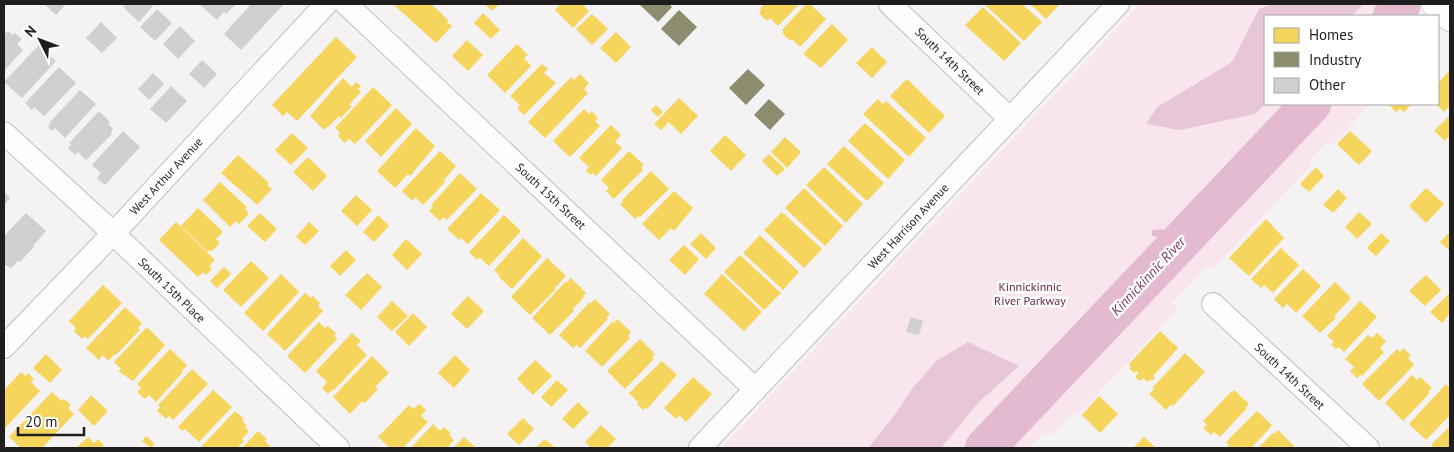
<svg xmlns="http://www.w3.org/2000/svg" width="1454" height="452" viewBox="0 0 1454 452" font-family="'PT Sans',sans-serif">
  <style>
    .green { fill: #f8e5ee }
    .forest { fill: #e7c7d7 }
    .homes { fill: #f6d55c }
    .industry { fill: #8c8c6e }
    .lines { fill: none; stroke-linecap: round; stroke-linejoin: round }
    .stream { stroke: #e3bacf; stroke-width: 7 }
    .river { stroke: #e3bacf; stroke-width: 40 }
    .building { fill: #d1d0d0 }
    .minor-casing { stroke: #c0bebf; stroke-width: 24 }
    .tertiary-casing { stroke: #c0bebf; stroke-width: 29 }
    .minor { stroke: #fdfdfd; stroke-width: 22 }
    .tertiary { stroke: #fdfdfd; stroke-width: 28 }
    .labels { text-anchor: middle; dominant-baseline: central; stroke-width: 5; stroke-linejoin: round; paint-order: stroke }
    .street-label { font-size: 12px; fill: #1f1d1e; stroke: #fff }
    .park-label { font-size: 12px; fill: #652249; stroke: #fff }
    .water-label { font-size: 14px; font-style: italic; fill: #7a355b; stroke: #fff }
  </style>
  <rect width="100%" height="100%" fill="#f4f2f3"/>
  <!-- green -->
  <path class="green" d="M1140 4H1385L1398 16H1265V104H1371L1331 146 1327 142 1309 161 1312 164 1213 269 1208 265 1172 303 1178 308 1174 313 1077 416 1073 413 1055 433 1043 434 1029 448H721Z"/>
  <!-- forest -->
  <g class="forest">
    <path d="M1273 4H1363L1352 16H1265V104L1255 114 1180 130 1146 124 1157 107 1232 62 1259 9Z"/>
    <path d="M968 342 1019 366 979 402 941 448H868L895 415 912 389 936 361Z"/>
  </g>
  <!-- homes -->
  <g class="homes">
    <path d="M393 4H431L448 20 447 22 452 26 436 43Z"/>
    <path d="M485 4H499L492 11Z"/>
    <path d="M561 4H582L589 11 573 28 555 10Z"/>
    <path d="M764 4H799L778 26 770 18 767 21 759 13 761 10 760 9Z"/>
    <path d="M806 4H810L826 19 800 47 792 39 790 41 782 33 784 32 782 30Z"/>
    <path d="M984 4H1022L1042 22 1024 41Z"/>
    <path d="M1030 4H1060L1046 19Z"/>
    <path d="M983 7 1021 43 1004 61 965 25Z"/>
    <path d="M483 13 500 30 491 39 474 23Z"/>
    <path d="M592 14 608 29 592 45 576 29Z"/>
    <path d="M832 24 848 40 821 68 803 54Z"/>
    <path d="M616 32 631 47 616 63 600 48Z"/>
    <path d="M336 37 357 57 297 121 287 112 283 116 272 105Z"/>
    <path d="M467 40 483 55 468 71 452 56Z"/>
    <path d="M517 44 528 55 524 58 531 66 505 93 487 75Z"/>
    <path d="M872 47 887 62 872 78 856 63Z"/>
    <path d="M542 64 548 69 544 73 556 83 524 115 517 108 520 105 510 96Z"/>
    <path d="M1450 70V106L1444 112 1436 104H1438V83Z"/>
    <path d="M580 74 589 83 584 89 588 93 545 138 528 122 571 77 574 80Z"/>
    <path d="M343 78 352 87 356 82 361 86 358 89 361 92 349 105 352 106 341 118 339 116 327 128 326 127 324 130 310 116Z"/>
    <path d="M907 79 945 116 929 133 890 96Z"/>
    <path d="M373 87 392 105 355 144 349 139 345 143 338 136 340 133 335 128Z"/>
    <path d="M679 98 698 116 681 134 669 122 661 130 654 124Z"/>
    <path d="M878 99 883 104 886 101 926 138 909 157 863 114Z"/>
    <path d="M1388 104H1412L1404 112 1400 109 1396 112Z"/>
    <path d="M656 105 663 112 658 117 651 110Z"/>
    <path d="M396 108 412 124 381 157 365 141Z"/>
    <path d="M584 109 589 114 592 111 598 118 595 121 600 126 570 157 553 141Z"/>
    <path d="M1450 115V135L1445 141 1434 131Z"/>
    <path d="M865 123 905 160 888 179 848 141Z"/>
    <path d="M611 125 621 135 615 142 622 148 596 176 593 173 591 175 586 171 589 167 579 158Z"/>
    <path d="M416 128 435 146 410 176 408 174 395 188 377 171Z"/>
    <path d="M1350 131 1372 151 1359 165 1337 144Z"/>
    <path d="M292 133 308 148 291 165 275 150Z"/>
    <path d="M725 135 746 155 731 171 710 151Z"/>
    <path d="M785 137 801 152 787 168 771 152Z"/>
    <path d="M844 146 884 183 867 201 827 164Z"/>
    <path d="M440 151 456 166 444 180 445 182 423 205 415 197 412 201 402 191Z"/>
    <path d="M629 151 644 165 641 167 643 170 614 199 606 191 609 188 601 180Z"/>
    <path d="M769 154 785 169 777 176 762 161Z"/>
    <path d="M238 155 269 183 267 185 272 189 257 205 221 173Z"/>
    <path d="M308 157 327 176 313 191 293 172Z"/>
    <path d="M824 167 863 204 846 223 806 185Z"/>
    <path d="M1316 167 1324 176 1309 192 1300 184Z"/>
    <path d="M651 171 669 189 640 217 638 216 635 219 620 204 623 202 622 200Z"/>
    <path d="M460 173 477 189 447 220 443 217 440 221 429 211 433 207 431 205Z"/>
    <path d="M220 182 247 207 245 209 249 214 239 224 236 221 230 227 203 200Z"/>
    <path d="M804 188 843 226 825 246 785 208Z"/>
    <path d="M1426 188 1444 204 1426 223 1409 206Z"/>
    <path d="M1338 189 1347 198 1333 213 1323 205Z"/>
    <path d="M674 191 693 208 674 231 671 228 659 240 642 224Z"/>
    <path d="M481 193 500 210 468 244 461 238 459 240 447 229Z"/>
    <path d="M356 195 372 210 357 226 341 211Z"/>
    <path d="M198 208 223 232 216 239 220 243 211 252 209 250 208 252 181 226Z"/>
    <path d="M782 212 822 249 804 268 764 230Z"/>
    <path d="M1359 212 1372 224 1357 239 1345 227Z"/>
    <path d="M260 213 277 229 265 242 247 226Z"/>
    <path d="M378 215 389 226 374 242 363 232Z"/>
    <path d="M504 215 521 231 489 266 479 257 477 260 469 252Z"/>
    <path d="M1266 219 1284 238 1249 276 1229 258Z"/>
    <path d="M176 222 215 260 209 266 212 269 206 275 203 272 198 277 159 240Z"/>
    <path d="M309 222 319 231 305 245 296 237Z"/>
    <path d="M1450 232V251L1440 242Z"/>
    <path d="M701 233 716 248 706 259 690 244Z"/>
    <path d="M1381 233 1390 241 1376 256 1367 248Z"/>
    <path d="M760 235 799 272 783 290 743 253Z"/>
    <path d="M523 238 542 256 512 289 499 277 500 276 494 270Z"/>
    <path d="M406 239 422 254 407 270 392 255Z"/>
    <path d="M684 245 699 259 685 275 669 260Z"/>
    <path d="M1281 248 1299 265 1273 293 1264 285 1261 288 1251 279Z"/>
    <path d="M346 250 356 260 340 276 330 266Z"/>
    <path d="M740 255 781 293 764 310 724 272Z"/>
    <path d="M547 258 566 276 555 288 556 289 530 315 511 297Z"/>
    <path d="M251 261 269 278 241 307 223 290Z"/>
    <path d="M224 267 231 274 217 288 210 281Z"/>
    <path d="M1303 269 1321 286 1296 313 1287 304 1283 308 1274 299Z"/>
    <path d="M367 273 382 287 361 310 345 295Z"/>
    <path d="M281 274 299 292 263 331 244 313Z"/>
    <path d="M722 274 762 312 744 331 704 294Z"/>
    <path d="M1426 275 1441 290 1425 306 1409 291Z"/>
    <path d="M571 278 586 293 583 296 584 297 573 309 574 311 550 335 532 318 565 282 566 283Z"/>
    <path d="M1335 282 1351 298 1334 316 1336 318 1320 333 1302 316Z"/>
    <path d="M103 285 122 303 88 339 85 336 82 339 74 331 76 328 69 321Z"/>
    <path d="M305 293 311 298 313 296 320 303 318 306 323 311 285 351 267 334Z"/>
    <path d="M1449 294 1450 313 1442 323 1430 312Z"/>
    <path d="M468 296 484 311 467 329 451 314Z"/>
    <path d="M595 299 610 314 606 318 608 319 580 348 577 345 573 348 559 335 590 302 591 303Z"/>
    <path d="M392 301 408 316 392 331 377 317Z"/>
    <path d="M1360 301 1377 317 1344 352 1339 347 1336 349 1331 344 1334 342 1327 336Z"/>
    <path d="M125 307 142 323 138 328 140 330 116 355 115 354 108 361 103 355 99 360 86 348Z"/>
    <path d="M413 313 427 327 409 346 395 332Z"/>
    <path d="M617 319 631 332 628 336 630 338 602 367 585 351 612 322 614 323Z"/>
    <path d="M319 322 325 328 328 326 336 333 334 335 337 339 305 373 287 356Z"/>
    <path d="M147 327 165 345 133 381 118 371 121 369 114 362Z"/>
    <path d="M1160 331 1178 348 1153 376 1155 378 1152 381 1150 379 1148 382 1143 378 1140 381 1135 377 1138 373 1137 371 1134 373 1129 368 1131 367 1129 364Z"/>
    <path d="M352 333 361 341 357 345 367 355 334 390 333 389 328 394 322 388 327 382 316 371Z"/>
    <path d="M1377 333 1386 341 1380 348 1384 352 1362 376 1360 375 1357 378 1350 371 1354 367 1345 359 1368 335 1372 338Z"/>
    <path d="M640 339 655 354 652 357 654 359 625 389 607 371Z"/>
    <path d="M1403 348 1411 355 1408 358 1414 365 1379 401 1362 384 1397 349 1400 352Z"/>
    <path d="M170 349 187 365 182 371 183 372 156 402 149 395 145 399 137 392 141 388 137 384Z"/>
    <path d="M1185 353 1205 372 1173 406 1171 404 1166 410 1149 394 1154 389 1152 388Z"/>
    <path d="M46 354 62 370 50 383 33 368Z"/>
    <path d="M455 355 470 370 454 388 438 373Z"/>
    <path d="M372 356 389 373 375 387 378 389 365 403 362 401 350 414 333 397Z"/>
    <path d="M535 360 552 376 533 395 517 379Z"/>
    <path d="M662 361 677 375 647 409 646 407 643 410 637 404 638 402 629 393Z"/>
    <path d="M192 369 208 384 173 420 169 416 166 419 157 411 160 407 158 405Z"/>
    <path d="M21 372 26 376 28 373 34 379 31 382 40 391 4 429V390Z"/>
    <path d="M1412 375 1417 380 1420 377 1432 388 1428 392 1429 394 1403 421 1385 403Z"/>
    <path d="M693 377 712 394 686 422 679 415 676 419 664 408Z"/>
    <path d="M557 380 568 390 551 407 541 397Z"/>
    <path d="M1446 384 1450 388V415L1426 440 1409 424Z"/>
    <path d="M213 390 232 407 199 442 185 429 182 431 178 427Z"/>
    <path d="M1234 390 1249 404 1246 407 1247 408 1220 437 1214 432 1211 435 1203 428 1207 425 1203 421 1231 392 1232 393Z"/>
    <path d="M52 392 62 401 64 399 71 405 68 408 74 414 42 448H21L9 437Z"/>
    <path d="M91 395 108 411 94 426 78 410Z"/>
    <path d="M1099 396 1118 414 1100 433 1082 415Z"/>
    <path d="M578 402 589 413 573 429 562 419Z"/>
    <path d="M419 404 426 410 421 416 428 422 403 448H390L378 437 409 405 414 409Z"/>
    <path d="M235 411 244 419 242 420 247 426 245 428 249 431 242 439 244 441 237 448H200Z"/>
    <path d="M1257 411 1272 425 1269 429 1251 448H1226L1229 445 1226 442Z"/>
    <path d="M523 418 534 429 519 445 507 434Z"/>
    <path d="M433 424 440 431 444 427 451 433 449 435 454 440 447 448H411Z"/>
    <path d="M601 425 616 439 607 448H591L585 442Z"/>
    <path d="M1450 426V448H1435L1431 445Z"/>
    <path d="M1278 430 1294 446 1292 448H1258L1273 433 1274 434Z"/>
    <path d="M258 431 267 439 265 441 270 446 268 448H242Z"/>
    <path d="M146 436 155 444 151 448 142 441Z"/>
    <path d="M88 437 94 443 98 439 104 445 101 448H76Z"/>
    <path d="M464 437 476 448H453Z"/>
    <path d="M1144 437 1156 448H1133Z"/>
    <path d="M545 439 555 448H535Z"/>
  </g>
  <!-- industry -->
  <g class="industry">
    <path d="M641 4H669L672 7 658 22 640 5Z"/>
    <path d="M679 10 697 27 679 46 661 29Z"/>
    <path d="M748 69 765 85 746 105 729 88Z"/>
    <path d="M769 99 785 114 770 130 754 115Z"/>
  </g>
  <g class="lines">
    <!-- stream -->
    <path class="stream" d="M1155 233H1189"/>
    <!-- river -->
    <g class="river">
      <path d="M1393 16 1401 4"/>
      <path d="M985 448 1311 104"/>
    </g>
  </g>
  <!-- building -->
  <g class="building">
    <path d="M44 4H66L56 15Z"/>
    <path d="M126 4H151L153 6 139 22 123 7Z"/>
    <path d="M199 4H236L226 14 224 12 217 20Z"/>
    <path d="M251 4H284L241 50 224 34Z"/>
    <path d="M157 9 172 23 155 41 140 27Z"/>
    <path d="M101 22 117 38 102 53 86 38Z"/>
    <path d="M180 26 195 41 178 59 163 44Z"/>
    <path d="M8 31 13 35 15 33 22 39 17 44 23 50 4 71V35Z"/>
    <path d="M39 45 56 61 22 98 4 82Z"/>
    <path d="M202 60 217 74 204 88 189 74Z"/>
    <path d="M59 67 76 83 44 116 34 107 32 110 25 103Z"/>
    <path d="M153 73 164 84 149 100 138 89Z"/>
    <path d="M171 86 187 101 166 123 150 109Z"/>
    <path d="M80 90 96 104 65 138 55 128 52 131 48 127 50 124 49 123Z"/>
    <path d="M99 111 110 122 108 124 113 129 111 132 112 134 86 160 78 152 75 155 68 148 71 145 69 143Z"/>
    <path d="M123 131 140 147 105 185 97 178 101 173 92 165Z"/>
    <path d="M4 192 10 198 4 205Z"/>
    <path d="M26 213 46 231 33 246 34 247 20 262 18 261 11 268 4 264V236Z"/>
    <path d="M911 317 923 321 919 335 906 332Z"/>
  </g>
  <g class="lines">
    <defs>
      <g id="minor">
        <path d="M346 4 755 389"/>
        <path d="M890 4 1009 118"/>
        <path d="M4 133 96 217 338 448"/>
        <path d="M1213 304 1368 448"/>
        <path d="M4 347 124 222 326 4"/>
        <path d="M700 448 1118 4"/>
      </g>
      <path id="tertiary" d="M1436 4 1450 17"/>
    </defs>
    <!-- minor casing -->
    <use href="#minor" class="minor-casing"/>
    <!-- tertiary casing -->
    <use href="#tertiary" class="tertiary-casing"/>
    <!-- minor -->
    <use href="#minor" class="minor"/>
    <!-- tertiary -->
    <use href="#tertiary" class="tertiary"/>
  </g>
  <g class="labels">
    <!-- street labels -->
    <g class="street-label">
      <text transform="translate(950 61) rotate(44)">South 14th Street</text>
      <text transform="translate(166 176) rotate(-47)">West Arthur Avenue</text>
      <text transform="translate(551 196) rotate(43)">South 15th Street</text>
      <text transform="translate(908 226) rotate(-47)">West Harrison Avenue</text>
      <text transform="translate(172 290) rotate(44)">South 15th Place</text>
      <text transform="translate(1290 376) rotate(43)">South 14th Street</text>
    </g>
    <!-- park labels -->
    <g class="park-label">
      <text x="1030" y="286">Kinnickinnic<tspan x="1030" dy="14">River Parkway</tspan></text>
    </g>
    <!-- water labels -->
    <g class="water-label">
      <text transform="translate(1148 276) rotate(-47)">Kinnickinnic River</text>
    </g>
  </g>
  <!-- border -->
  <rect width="1454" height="452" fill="none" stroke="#1f1d1e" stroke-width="10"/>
  <!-- legend -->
  <rect x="1264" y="15" width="175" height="90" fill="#ffffff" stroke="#a5a5a5"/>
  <rect x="1274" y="28" width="25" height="15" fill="#f6d55c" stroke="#a5a5a5"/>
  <text x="1309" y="40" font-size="15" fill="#1f1d1e">Homes</text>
  <rect x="1274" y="52" width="25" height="15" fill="#8c8c6e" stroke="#a5a5a5"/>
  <text x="1309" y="65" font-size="15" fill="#1f1d1e">Industry</text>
  <rect x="1274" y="78" width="25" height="15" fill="#d1d0d0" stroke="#a5a5a5"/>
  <text x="1309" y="90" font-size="15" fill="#1f1d1e">Other</text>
  <!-- north arrow -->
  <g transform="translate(40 40) rotate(312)" stroke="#ffffff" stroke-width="4" paint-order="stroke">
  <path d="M0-4L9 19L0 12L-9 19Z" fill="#1f1d1e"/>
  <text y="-8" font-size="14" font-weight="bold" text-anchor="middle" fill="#1f1d1e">N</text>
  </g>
  <!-- scale -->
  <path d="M18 427v8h66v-8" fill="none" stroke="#1f1d1e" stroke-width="2.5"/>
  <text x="25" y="427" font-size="15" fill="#1f1d1e" stroke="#ffffff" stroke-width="4" paint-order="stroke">20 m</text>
</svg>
